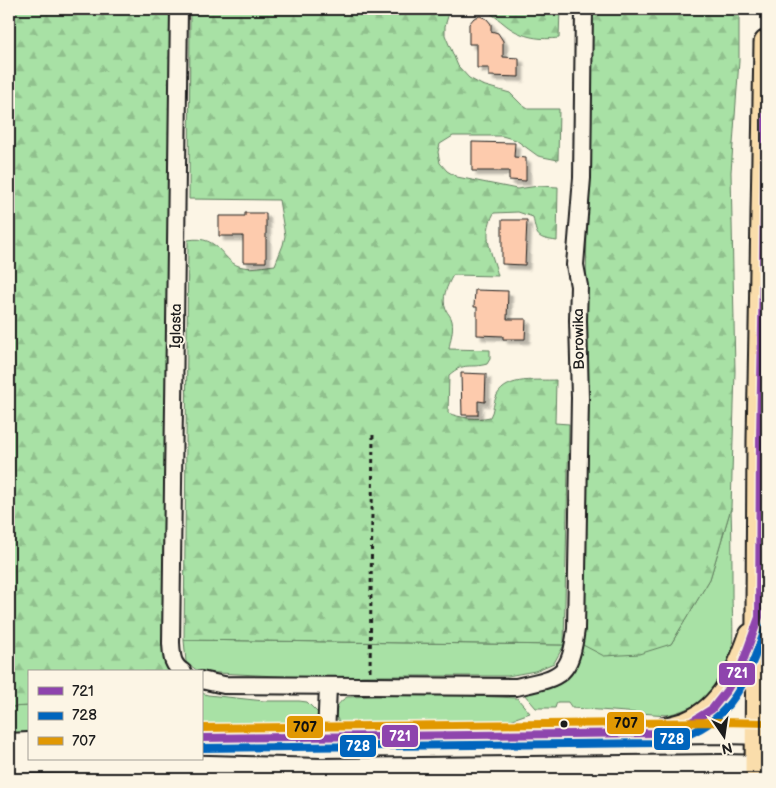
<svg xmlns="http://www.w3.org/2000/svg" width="776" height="788" viewBox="0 0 776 788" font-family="'Balsamiq Sans',sans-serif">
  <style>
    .grass { fill: #a8e1a5; stroke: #627e60 }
    .forest { fill: url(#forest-firs); stroke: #627e60 }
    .building { fill: #fdcbad; stroke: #1c1c1c; filter: url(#shadow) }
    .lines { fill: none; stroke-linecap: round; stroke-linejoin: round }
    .minor-casing { stroke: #1c1c1c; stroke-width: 20 }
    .secondary-casing { stroke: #1c1c1c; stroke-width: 26 }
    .primary-casing { stroke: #1c1c1c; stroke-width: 29 }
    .path { stroke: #1c1c1c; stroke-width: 3; stroke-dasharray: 4 4; stroke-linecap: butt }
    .minor { stroke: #fcf5e5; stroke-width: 16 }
    .secondary { stroke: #fcf5e5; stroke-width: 22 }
    .primary { stroke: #faddab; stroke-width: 25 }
    .bus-1-casing { stroke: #fcf5e5; stroke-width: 11 }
    .bus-2-casing { stroke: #fcf5e5; stroke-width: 11 }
    .bus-3-casing { stroke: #fcf5e5; stroke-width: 11 }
    .bus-1 { stroke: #8e44ad; stroke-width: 8 }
    .bus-2 { stroke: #0065bd; stroke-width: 8 }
    .bus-3 { stroke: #e19803; stroke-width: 8 }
    .bus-dot { fill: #1c1c1c; stroke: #fcf5e5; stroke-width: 2 }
    .labels { text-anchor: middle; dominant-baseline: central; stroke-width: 4; stroke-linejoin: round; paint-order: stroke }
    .street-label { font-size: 15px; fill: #1c1c1c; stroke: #fcf5e5 }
    .line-badge { stroke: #fcf5e5; stroke-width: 2 }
    .badge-label { font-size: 14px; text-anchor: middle; font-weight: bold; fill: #fff }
    .pale-badge-label { font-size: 14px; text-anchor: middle; font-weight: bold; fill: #111 }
  </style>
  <defs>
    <pattern id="forest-firs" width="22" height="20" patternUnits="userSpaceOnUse" patternTransform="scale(1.25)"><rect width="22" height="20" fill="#a8e1a5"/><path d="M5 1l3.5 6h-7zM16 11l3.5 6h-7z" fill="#90c08d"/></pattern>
    <filter id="shadow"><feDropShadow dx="4.5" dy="4.5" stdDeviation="1" flood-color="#0004"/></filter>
  </defs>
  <rect width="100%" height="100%" fill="#fcf5e5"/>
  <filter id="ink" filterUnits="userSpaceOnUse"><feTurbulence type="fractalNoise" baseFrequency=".02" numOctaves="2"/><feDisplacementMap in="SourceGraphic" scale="10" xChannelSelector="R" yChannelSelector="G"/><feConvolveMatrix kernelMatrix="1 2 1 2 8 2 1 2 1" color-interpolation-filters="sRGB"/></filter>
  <g filter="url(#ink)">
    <!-- grass -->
    <g class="grass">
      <path d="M731 508C732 536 732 564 732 592 732 621 737 657 722 683 712 699 685 711 667 715L572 708 568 702H557L555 708H536L524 694C564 685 571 686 581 644H671L710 579Z"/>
      <path d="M184 640 564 645 554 663 535 671 508 676H363L334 679 199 672 186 662Z"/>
      <path d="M201 693 208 695 264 701H299L307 702 318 713 320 717 317 724 311 725 201 728Z"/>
      <path d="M435 694 517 698 530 713 510 720 499 722 340 723 335 715C336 706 339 702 347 697Z"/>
      <path d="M29 706V732L9 733V707Z"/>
    </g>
    <!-- forest -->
    <g class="forest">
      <path d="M9 9H170L163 640 174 672H29V706L9 707Z"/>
      <path d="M190 9H457L449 13 445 26V35L458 66 469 78 482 85 510 93 522 105 528 109H559L558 160 538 156 516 140 502 136H453L440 144 438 152 440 163 447 171 457 177 517 189 539 186 558 187 557 241C536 238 537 237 533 217L518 212 494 213C481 237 492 251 498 276L453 275C447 286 441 298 446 310 448 314 451 316 452 321 454 330 450 340 449 349L490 350V359L487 364C470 369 465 361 449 375L448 413C460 418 477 420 490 417 494 411 493 402 497 395 508 376 537 381 556 380L555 423 569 424 564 645 184 640 188 240C222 234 221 264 243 267 252 269 265 266 275 265L283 245 285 236 279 200 189 199Z"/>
      <path d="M482 9H560L559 38C541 40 523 38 507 26 498 19 492 13 482 9Z"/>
      <path d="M590 9H739V61L731 172 735 371 731 508 710 579 671 644 639 654 604 656 581 644Z"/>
    </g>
    <!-- building -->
    <g class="building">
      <path d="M480 16 487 19 491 24V31L498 33 503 41V57L519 58V77L489 76V68H477V44H469V24L474 18Z"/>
      <path d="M472 142 515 143 514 157 526 158V181L509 180V171H472Z"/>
      <path d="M245 213H266V262H243V236H219V216H245Z"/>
      <path d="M502 220H527L525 265 502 264Z"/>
      <path d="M475 290 508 291 507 319H526L525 339H503V336L477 335V307H474Z"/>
      <path d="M461 373 486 374 485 402 478 401V415H462Z"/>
    </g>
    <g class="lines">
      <defs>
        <g id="minor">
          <path d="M179 9 171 643C172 655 171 664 183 672"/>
          <path d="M201 680 224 685 516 687C561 677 570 677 576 629L580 398 578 320 579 286 575 265 582 178 584 9"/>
          <path d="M326 737 328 686"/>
        </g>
        <g id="secondary">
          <path d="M201 738 722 732 767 733"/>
          <path d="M9 745 29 744"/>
          <path d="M9 762 113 763 175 766 321 770 723 766 767 767"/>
        </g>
        <g id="primary">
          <path d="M655 733C666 730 678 728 688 724 725 709 740 670 752 636"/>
          <path d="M758 779 760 440 767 43"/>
        </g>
      </defs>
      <!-- minor casing -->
      <use href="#minor" class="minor-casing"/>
      <!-- secondary casing -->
      <use href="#secondary" class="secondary-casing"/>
      <!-- primary casing -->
      <use href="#primary" class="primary-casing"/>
      <!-- path -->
      <path class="path" d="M370 671 373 434"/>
      <!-- minor -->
      <use href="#minor" class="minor"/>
      <!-- secondary -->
      <use href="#secondary" class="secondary"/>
      <!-- primary -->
      <use href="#primary" class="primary"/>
      <defs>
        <path id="bus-1" d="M201 738 655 733 688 724 712 709 727 690 741 667 759 617 760 440 767 43"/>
        <path id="bus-2" d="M201 748 657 743C669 740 683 738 694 732 738 711 752 666 767 624"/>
        <path id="bus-3" d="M201 728 722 722 767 723"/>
      </defs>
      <!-- bus-1 casing -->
      <use href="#bus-1" class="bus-1-casing"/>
      <!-- bus-2 casing -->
      <use href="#bus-2" class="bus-2-casing"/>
      <!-- bus-3 casing -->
      <use href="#bus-3" class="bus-3-casing"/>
      <!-- bus-1 -->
      <use href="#bus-1" class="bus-1"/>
      <!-- bus-2 -->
      <use href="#bus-2" class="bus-2"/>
      <!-- bus-3 -->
      <use href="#bus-3" class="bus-3"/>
    </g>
  </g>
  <!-- markers -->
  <circle class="bus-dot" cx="564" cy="724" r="4.5"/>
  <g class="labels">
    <!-- street labels -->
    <g class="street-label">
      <text transform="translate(176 326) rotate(-89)">Iglasta</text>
      <text transform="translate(579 339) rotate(-91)">Borowika</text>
    </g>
  </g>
  <g class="line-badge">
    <rect x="718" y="662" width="38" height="24" rx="5" fill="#8e44ad"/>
    <rect x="606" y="711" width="39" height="24" rx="5" fill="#e19803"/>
    <rect x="286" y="715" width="38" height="24" rx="5" fill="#e19803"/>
    <rect x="381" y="724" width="38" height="24" rx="5" fill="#8e44ad"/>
    <rect x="653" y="727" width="38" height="24" rx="5" fill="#0065bd"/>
    <rect x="339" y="734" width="38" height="24" rx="5" fill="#0065bd"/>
  </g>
  <g class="badge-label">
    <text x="737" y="678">721</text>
    <text x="400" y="741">721</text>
    <text x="672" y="744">728</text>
    <text x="358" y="751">728</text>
  </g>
  <g class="pale-badge-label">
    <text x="626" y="728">707</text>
    <text x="305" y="732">707</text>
  </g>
  <!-- margin -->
  <rect width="776" height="788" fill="none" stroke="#fcf5e5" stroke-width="30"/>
  <rect x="15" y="15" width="746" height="758" fill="none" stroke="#1c1c1c" stroke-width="2" filter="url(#ink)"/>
  <!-- legend -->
  <rect x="28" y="670" width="175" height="90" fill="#fcf5e5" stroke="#a29e95"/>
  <rect x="38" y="687" width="25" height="8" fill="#8e44ad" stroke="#a29e95"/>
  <text x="72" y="696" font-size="15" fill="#1c1c1c">721</text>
  <rect x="38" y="712" width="25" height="8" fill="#0065bd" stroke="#a29e95"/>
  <text x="72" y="720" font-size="15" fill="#1c1c1c">728</text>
  <rect x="38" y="737" width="25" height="8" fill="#e19803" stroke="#a29e95"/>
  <text x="72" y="746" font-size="15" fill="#1c1c1c">707</text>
  <!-- north arrow -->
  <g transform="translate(724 736) rotate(167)" stroke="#fcf5e5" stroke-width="4" paint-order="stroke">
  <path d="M0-4L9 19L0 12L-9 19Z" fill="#1c1c1c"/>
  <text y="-8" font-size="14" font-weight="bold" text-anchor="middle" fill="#1c1c1c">N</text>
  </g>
</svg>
